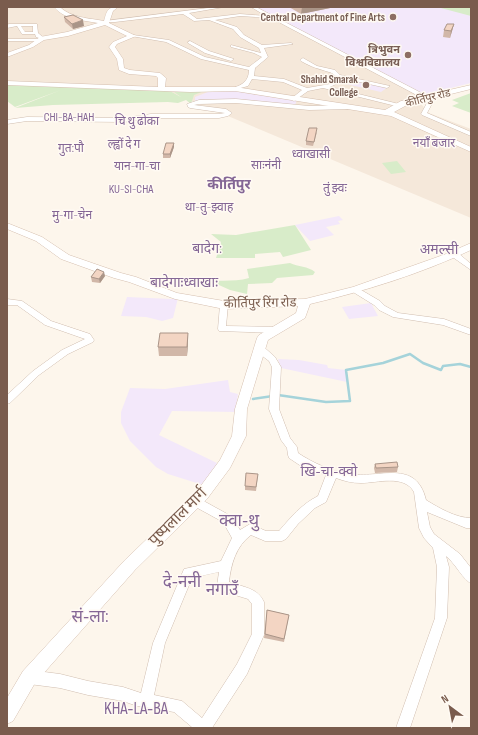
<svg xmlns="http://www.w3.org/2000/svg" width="478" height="735" viewBox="0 0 478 735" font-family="'Sofia Sans Condensed','Noto Sans Devanagari',sans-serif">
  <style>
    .residential { fill: #f5e8da }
    .education { fill: #f3e8fa }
    .green { fill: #d8ecc9 }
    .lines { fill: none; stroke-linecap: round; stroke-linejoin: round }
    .stream { stroke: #a5d3da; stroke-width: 2.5 }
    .street-casing { stroke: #d1beb0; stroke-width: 1 }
    .secondary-casing { stroke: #d6c0b0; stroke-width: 1 }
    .street { fill: #fff; fill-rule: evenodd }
    .secondary { fill: #fff; fill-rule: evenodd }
    .wall { fill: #d1b7a8 }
    .shaded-wall { fill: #aa9588 }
    .building { fill: #f3d5c3; stroke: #aa9588 }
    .education-dot { fill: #8d6e63; stroke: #fffaf3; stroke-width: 1.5 }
    .labels { text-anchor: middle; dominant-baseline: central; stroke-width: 3; stroke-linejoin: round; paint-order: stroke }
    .far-education-label { font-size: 11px; font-weight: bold; fill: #785e54; stroke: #fffaf3; text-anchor: end }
    .far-street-label { font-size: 11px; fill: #7a5c4d; stroke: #fffaf3 }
    .far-neighbourhood-label { font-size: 12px; fill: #846695; stroke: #fffaf3 }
    .street-label { font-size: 13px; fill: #7a5c4d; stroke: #fffaf3 }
    .far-district-label { font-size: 14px; font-weight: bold; fill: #846695; stroke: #fffaf3 }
    .neighbourhood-label { font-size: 14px; fill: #846695; stroke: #fffaf3 }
    .near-street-label { font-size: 16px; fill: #7a5c4d; stroke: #fffaf3 }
    .near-neighbourhood-label { font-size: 17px; fill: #846695; stroke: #fffaf3 }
  </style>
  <rect width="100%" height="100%" fill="#fdf6ec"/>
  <!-- residential -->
  <path class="residential" d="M7 7H255L420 95 421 104 429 113 471 129V218L161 88 7 84Z"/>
  <!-- education -->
  <g class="education">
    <path d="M255 7H471V83L423 95Z"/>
    <path d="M347 79 388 87 381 92 342 83Z"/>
    <path d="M218 88 297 100 295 105 236 101 195 102V97Z"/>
    <path d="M339 216 343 220 338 221 340 224 326 227 334 235 310 241 295 225Z"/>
    <path d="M127 297 172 299 178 298 173 318 162 321 146 317 121 316Z"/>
    <path d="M371 303 378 316 349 319 342 307Z"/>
    <path d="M278 359 299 360 327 365 328 368 346 370 347 382 281 368Z"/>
    <path d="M228 380 230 392 238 394 235 412 172 411 159 435 217 463 212 475 203 485 168 474 156 467 130 441 121 423V412L130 388 165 389Z"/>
  </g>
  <!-- green -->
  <g class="green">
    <path d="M437 7H471V16Z"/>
    <path d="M7 82 72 86 67 88 74 86 168 90 181 97 170 89 212 88 194 95 191 104 186 100 178 103 168 102 53 105 15 108 61 90 15 107 7 101Z"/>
    <path d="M471 93V113L452 106 459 103 452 100Z"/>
    <path d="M397 161 406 172 391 174 382 163Z"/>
    <path d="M295 225 311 250 283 257 280 252 255 254V258H216L221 242 211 234 236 235Z"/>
    <path d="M290 263C298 267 308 266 315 272L313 275 277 278 272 283 248 284 247 294 230 290 210 281C223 280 237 282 249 278L247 269Z"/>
  </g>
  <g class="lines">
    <!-- stream -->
    <g class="stream">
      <path d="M278 395 326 402 350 401 346 370 383 363 410 354 423 363 441 370 443 366 460 364 471 367"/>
      <path d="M253 399 273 396"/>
    </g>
    <defs>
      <g id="street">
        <path d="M216 7H224L189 13 197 19 240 14 266 16 251 7H256L433 99 434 100 427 113 471 132V136L422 115 421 114 428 101 271 18 240 16 215 20 237 27 244 35 262 45 291 43 293 44 264 48 268 57 255 68 254 76 284 79 307 88 330 84 340 78C335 77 334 73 329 72 317 68 313 68 301 61L300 60 303 58 317 66 335 70 340 75 390 86 387 88 346 79 330 87 403 105 400 107 323 88 308 91 294 101 292 100V98L302 90 283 82 252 79 248 86 233 90V88C242 85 249 81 249 70L201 59 166 42 131 36 133 35 169 40 205 57 249 67 262 57 254 53 231 47V45L261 53 259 48 240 37 233 29 209 20 194 21 183 14 115 22H107L105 21Z"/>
        <path d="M9 24H37L38 33 44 38 42 39 36 37 35 34H22L17 26 7 28V25ZM21 26H33V32H25Z"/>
        <path d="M7 39H37L39 40 37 41H7Z"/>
        <path d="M190 41 209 51 234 59 231 61 205 53 188 43V42Z"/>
        <path d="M236 99 309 106 350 105 353 107 350 109 309 110 236 103 199 104 194 105 226 109 232 113 228 116 219 118H151L124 122 27 121 7 124V120L27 117 124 118 151 114H219L225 113 190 108 188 107 187 104 199 100Z"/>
        <path d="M451 252H457L471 264V270L451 256Z"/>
        <path d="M356 287 380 301 385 306 398 313 444 319 471 329V335L443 325 393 317 379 310 374 305 353 292 352 290Z"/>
        <path d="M7 299 22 301 51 321 90 334 94 340 93 342 68 354 39 375 10 403 7 404V395L33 371 62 350 85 339 45 325 17 305H7Z"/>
        <path d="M224 302 228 305 226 326 277 327 281 330 277 333 219 331 218 329 220 305Z"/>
        <path d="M260 347 266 349 275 357 281 367 279 409 290 438 297 447 298 453C313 463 331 471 349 474 379 479 416 458 426 500 439 508 456 518 471 518V528H466L427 512 430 527 434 534 460 554 471 568V583C464 581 455 563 446 556L449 567 447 618 410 728H396L435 618 437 567 433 548 424 538 419 528 414 492C404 474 377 483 361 483 352 483 344 481 336 478L326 502 315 508 298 524 286 539 282 541H265L251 535C236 546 231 564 229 582 243 587 258 588 264 602V635L247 674 212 728H193L174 712 137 706 123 701 88 695 60 688 29 684 24 682 22 677 24 672 29 670 60 674 88 681 123 687 141 693 153 643 184 569 221 561 232 538 223 522 192 505 191 502 192 499 196 497 200 499 231 516 240 530 250 524 266 531H279C291 517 302 504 318 496L326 475 304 468 289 458 288 455 287 448 281 440 269 409 272 367 269 361 257 352 256 350ZM219 572 217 586 219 590 248 599 252 604V634L237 664 202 718 182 701 154 695 165 643 192 578Z"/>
      </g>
      <g id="secondary">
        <path d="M54 7H60C71 18 89 18 104 21 107 11 107 7 118 7L113 11 109 23 136 36 117 44 115 47 123 59 124 68 130 70 160 73 166 78 165 87H235L385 110 401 101 471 85V89L407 105 394 112 471 147V152L391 116 235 91 190 92 7 85V81L158 87V78L156 76 129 74 119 70 117 59 109 47 113 42 127 36 105 25 68 36 44 40 33 47 7 57V53L29 45 40 37 67 32 98 23C82 20 65 20 54 7Z"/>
        <path d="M7 223 42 237 69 255 121 273 136 277 177 293 224 301 305 299 353 287 446 254 471 243V250C420 274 365 291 310 304L305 318 268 340 247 409 246 436 230 468 207 499 135 570 35 683 13 721 7 724V698L23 671 125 560 197 491 220 460 232 436 235 409 257 338 259 335 296 313 298 306 224 309 175 299 129 282 114 278 61 259 36 241 7 229Z"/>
      </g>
    </defs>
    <!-- street casing -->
    <use href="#street" class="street-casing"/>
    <!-- secondary casing -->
    <use href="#secondary" class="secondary-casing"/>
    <!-- street -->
    <use href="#street" class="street"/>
    <!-- secondary -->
    <use href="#secondary" class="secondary"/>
  </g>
  <!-- wall -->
  <g class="wall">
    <path d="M289 7H335L301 14Z"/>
    <path d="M64 17 84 26 73 29 65 22Z"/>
    <path d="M454 24 450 38 443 37 444 30Z"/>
    <path d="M317 132 313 146 306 145V141Z"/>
    <path d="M174 147 170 158H163V154Z"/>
    <path d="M105 276 100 283 92 282 91 277Z"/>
    <path d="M188 333V342L187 356H159L158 347Z"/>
    <path d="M375 464 398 467 397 472 375 473 374 468Z"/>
    <path d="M258 474 256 491 245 490V486Z"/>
    <path d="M267 610 289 615 284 642 264 638Z"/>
  </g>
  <!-- shaded-wall -->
  <g class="shaded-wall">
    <path d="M302 7H335L301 14Z"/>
    <path d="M83 20 84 26 73 29 72 24Z"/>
    <path d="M454 24 450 38 451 31Z"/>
    <path d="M174 143V147L170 158V154Z"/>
    <path d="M104 272 105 276 100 283 99 279Z"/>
    <path d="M188 333V342L187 356V347Z"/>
  </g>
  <!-- building -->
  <g class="building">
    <path d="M73 15 83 20 72 24 64 17Z"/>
    <path d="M447 24H454L451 31 444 30Z"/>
    <path d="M309 128H317L314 142 306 141Z"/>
    <path d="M166 143H174L170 154H163Z"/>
    <path d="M97 269 104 272 99 279 91 277Z"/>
    <path d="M160 333H188L187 347H158Z"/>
    <path d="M397 462 398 467 376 468 375 464Z"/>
    <path d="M246 473 258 474 256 487 245 486Z"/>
    <path d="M267 610 289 615 284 639 265 634Z"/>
  </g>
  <!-- markers -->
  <g class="education-dot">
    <circle cx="393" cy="17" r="4"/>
    <circle cx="408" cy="55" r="4"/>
    <circle cx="366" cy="85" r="4"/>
  </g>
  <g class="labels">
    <!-- far-education labels -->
    <g class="far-education-label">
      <text x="385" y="17">Central Department of Fine Arts</text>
      <text x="400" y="49">त्रिभुवन<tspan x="400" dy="13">विश्वविद्यालय</tspan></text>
      <text x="358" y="79">Shahid Smarak<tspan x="358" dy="13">College</tspan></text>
    </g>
    <!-- far-street labels -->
    <g class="far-street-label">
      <text transform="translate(428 98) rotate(-14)">कीर्तिपुर रोड</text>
    </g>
    <!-- far-neighbourhood labels -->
    <g class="far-neighbourhood-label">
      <text x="69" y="117">CHI-BA-HAH</text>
      <text x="137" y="121">चि थु ढोका</text>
      <text x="434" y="143">नयाँ बजार</text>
      <text x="124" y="144">ल्ह्वों दे ग</text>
      <text x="71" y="148">गुत:पौ</text>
      <text x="311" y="154">ध्वाखासी</text>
      <text x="266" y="165">साःनंनी</text>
      <text x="137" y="166">यान-गा-चा</text>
      <text x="335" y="188">तुं झ्वः</text>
      <text x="131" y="189">KU-SI-CHA</text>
      <text x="209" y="207">था-तु-झ्वाह</text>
      <text x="72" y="215">मु-गा-चेन</text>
    </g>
    <!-- street labels -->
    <g class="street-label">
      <text transform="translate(260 303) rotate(-1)">कीर्तिपुर रिंग रोड</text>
    </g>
    <!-- far-district labels -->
    <g class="far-district-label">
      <text x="229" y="184">कीर्तिपुर</text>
    </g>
    <!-- neighbourhood labels -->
    <g class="neighbourhood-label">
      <text x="207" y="248">बादेग:</text>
      <text x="439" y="249">अमल्सी</text>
      <text x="184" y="282">बादेगाःध्वाखाः</text>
      <text x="329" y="471">खि-चा-क्वो</text>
    </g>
    <!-- near-street labels -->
    <g class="near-street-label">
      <text transform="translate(178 517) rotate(-45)">पुष्पलाल मार्ग</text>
    </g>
    <!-- near-neighbourhood labels -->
    <g class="near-neighbourhood-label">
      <text x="239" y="521">क्वा-थु</text>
      <text x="182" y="582">दे-ननी</text>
      <text x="222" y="590">नगाउँ</text>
      <text x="90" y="617">सं-ला:</text>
      <text x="136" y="709">KHA-LA-BA</text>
    </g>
  </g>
  <!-- border -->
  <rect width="478" height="735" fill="none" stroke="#7a5c4d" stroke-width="16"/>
  <!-- north arrow -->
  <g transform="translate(450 707) rotate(328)" stroke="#fffaf3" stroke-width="3" paint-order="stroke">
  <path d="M0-3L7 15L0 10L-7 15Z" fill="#7a5c4d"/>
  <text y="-6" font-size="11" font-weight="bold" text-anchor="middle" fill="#7a5c4d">N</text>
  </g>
</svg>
